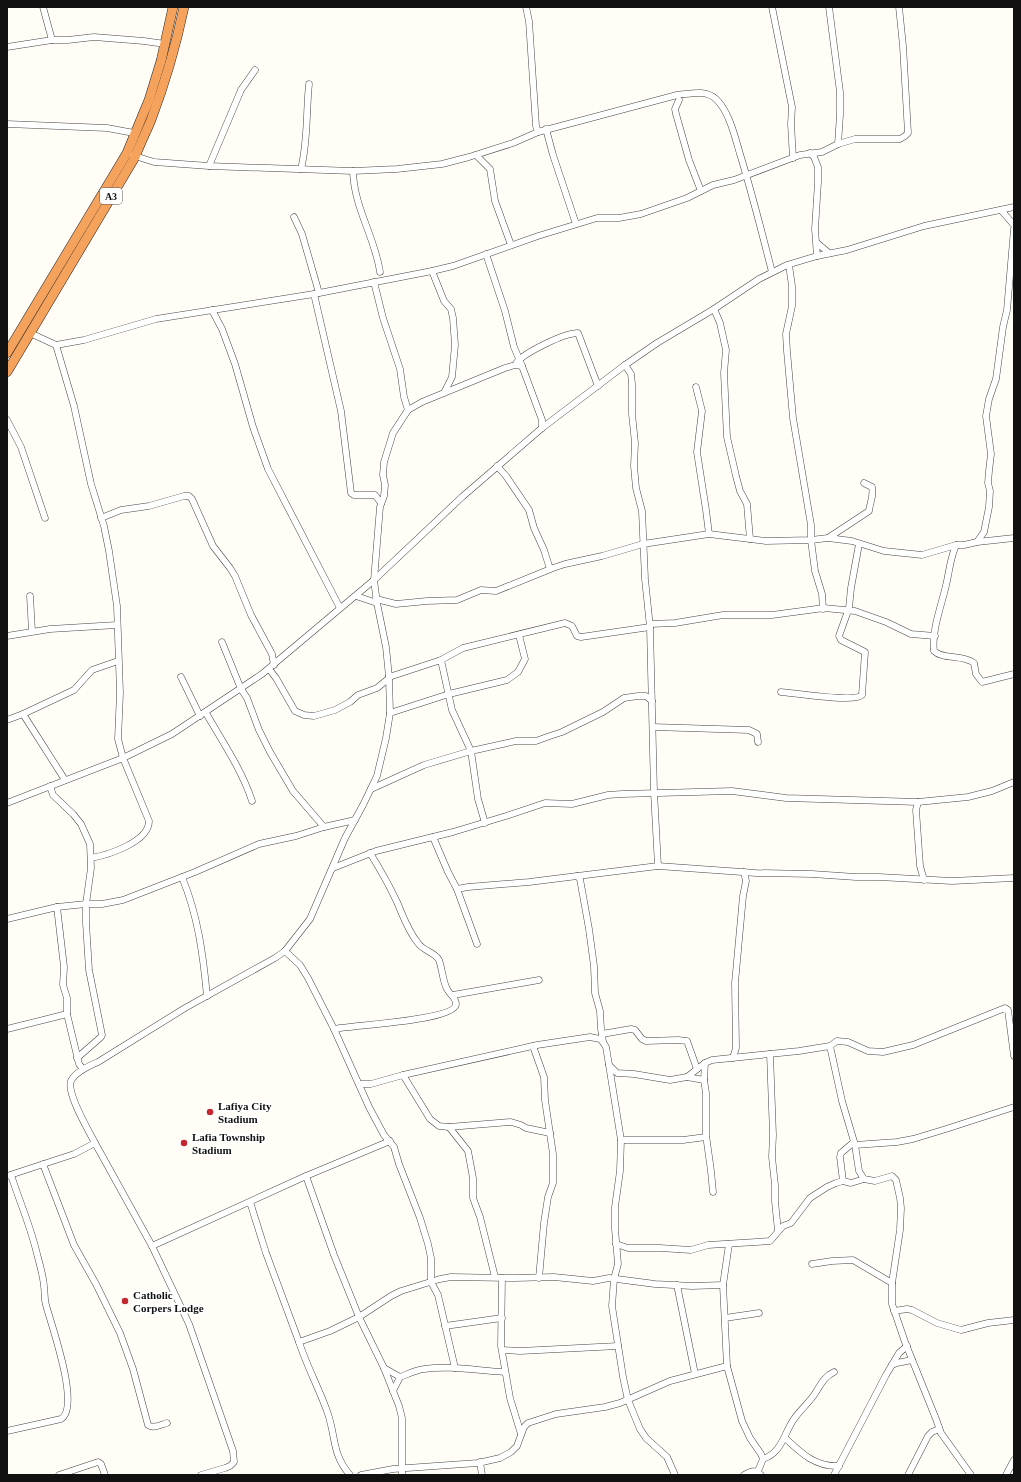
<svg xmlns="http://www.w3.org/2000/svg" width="1021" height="1482" viewBox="0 0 1021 1482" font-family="'Times New Roman',serif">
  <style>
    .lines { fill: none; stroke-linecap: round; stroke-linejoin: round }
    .minor-casing { stroke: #444; stroke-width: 7 }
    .highway-casing { stroke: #222; stroke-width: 10 }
    .minor { stroke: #fff; stroke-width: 6 }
    .highway { stroke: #f5a25d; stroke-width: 9 }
    .poi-dot { fill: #c4262e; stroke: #fff; stroke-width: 1.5 }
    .labels { text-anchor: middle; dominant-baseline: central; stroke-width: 4; stroke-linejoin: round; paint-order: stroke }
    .shield { fill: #fff; stroke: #585858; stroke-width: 1 }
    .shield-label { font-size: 10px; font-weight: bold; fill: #111 }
    .poi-label { font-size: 11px; font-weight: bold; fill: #111; stroke: #fff; text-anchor: start }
  </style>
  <rect width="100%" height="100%" fill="#fffdf5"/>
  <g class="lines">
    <defs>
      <g id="minor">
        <path d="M43 7 52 40"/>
        <path d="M772 7 792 107 791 124 793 158"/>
        <path d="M7 47 52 40H68L94 37 144 41 165 44"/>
        <path d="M679 100 675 109 676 114 689 160 701 191"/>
        <path d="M7 124 107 128 134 133"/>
        <path d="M546 129 553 155 576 224"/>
        <path d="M538 132 677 95C690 94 705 89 716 99 729 111 735 137 740 154 752 193 762 233 772 272"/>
        <path d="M838 144 855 139H900L905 136 908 133 903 46 899 7"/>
        <path d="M810 153 814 157 818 167V182L815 229 817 256"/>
        <path d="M132 155 154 162 209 166 353 171 397 169 442 164 469 157 513 143 538 132 536 126 529 21 526 7"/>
        <path d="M476 155 490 169 495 201 511 245"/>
        <path d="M209 166 241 90 255 70"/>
        <path d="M301 169C308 141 306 113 309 84"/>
        <path d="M353 171C354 208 375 237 380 272"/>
        <path d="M1001 210 1014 225"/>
        <path d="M294 217 302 234 319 293"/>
        <path d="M817 243 829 253"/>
        <path d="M486 254 505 311 514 347 522 366 542 420V428"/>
        <path d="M789 265 792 286V306L786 334 787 351 793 418 811 525V540L815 571 822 594 823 609"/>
        <path d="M432 271 444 301 451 309 453 318 455 345 452 377 444 393"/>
        <path d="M374 282 383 318 400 369 404 397 408 410"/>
        <path d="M314 294 341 411 351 493 354 495H375L381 503"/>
        <path d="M714 309 720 323 726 350 724 373 727 437 736 476 740 491 747 504 750 539"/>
        <path d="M212 310 222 329 235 364 253 427 268 469 340 608"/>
        <path d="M30 333 56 345 84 340 156 319 314 294 432 271 453 266 538 236 597 218H619L641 214 687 198 713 185 734 180 800 155 822 152 838 144 840 115V92L829 7"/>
        <path d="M56 345 74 406 91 484 104 526 109 551 117 606 120 693 118 739 123 758 149 821C149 842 108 855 91 858"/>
        <path d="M517 362C526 352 564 333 578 333L598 386"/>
        <path d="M625 365 631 374 632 384V414L635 443 634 466 636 488 642 511 645 579 650 627 654 792 658 866"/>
        <path d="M696 387 702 411 697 452 706 510 709 534"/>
        <path d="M7 420 21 447 45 518"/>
        <path d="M497 466 506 476 529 510 534 528 544 550 550 569"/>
        <path d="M101 518 121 510 149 506 184 496H189L192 499 213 546 230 568 235 576 251 615 272 654 274 665"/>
        <path d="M828 538 869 511C870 502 874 496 872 487L864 483"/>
        <path d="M977 542 984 532 989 507 990 491 988 483 989 471 991 454 986 416 989 399 996 379 1003 327 1007 310 1014 229"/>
        <path d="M956 545C950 560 950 567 947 581 943 601 931 631 934 651 943 660 962 654 974 663L976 674 982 682 1014 674"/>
        <path d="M30 596 32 631"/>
        <path d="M356 596 377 603"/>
        <path d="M376 599 396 604 427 601 457 600 481 590 496 591 553 568 565 564 602 556 643 544 709 534 766 541 811 540 828 538 852 541 884 551 922 555 956 545H964L977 542 1014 538"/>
        <path d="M650 624 675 623 723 615H772L824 608 855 611 886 622 911 634 935 636"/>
        <path d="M7 636 50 629 117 625"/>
        <path d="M222 642 241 689 247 698 259 730 270 752 293 791 324 827"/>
        <path d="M441 660 463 648 565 623 572 626 577 636 581 637 650 627"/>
        <path d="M269 669 276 678 295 711 304 715 314 716 335 710 350 702 358 695 377 688 388 679"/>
        <path d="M181 677 200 716"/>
        <path d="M389 677 441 660 452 710 471 751 478 799 485 823"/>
        <path d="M781 692C794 693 855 703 862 695L865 652 841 640 839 636 849 608 851 588 859 544"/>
        <path d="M206 713C222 741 242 770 252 801"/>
        <path d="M390 713 449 694 507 680 518 672 525 659 519 635"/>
        <path d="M23 714 65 780"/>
        <path d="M7 720 23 714 74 690 92 670 118 661"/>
        <path d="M653 727 749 730 757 734 758 742"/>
        <path d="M50 786 53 795 73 814 81 824 90 844 91 868 86 904V923L89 970 102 1035 101 1037 77 1058"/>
        <path d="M371 789 424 765 471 751 516 741H536L547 737 562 732 603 712 624 698 638 696H646L652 701"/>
        <path d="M918 802 916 810 920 866 924 880"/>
        <path d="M7 803 123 758 172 734 262 674 374 580 462 497 542 428 625 365 657 343 714 309 759 279 787 265 817 256 847 250 924 226 1014 207"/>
        <path d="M433 837 448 872 457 889 468 887 529 882 658 866 756 873 812 874 856 877H879L952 881 1014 878"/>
        <path d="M333 868 376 851 453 832 506 816 545 803 572 804 608 795 622 794 732 791 786 798 918 802 968 797 992 791 1014 782"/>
        <path d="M577 876 580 879 589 929 594 966 595 993 600 1011 601 1029 603 1042"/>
        <path d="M182 877C198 916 203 954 207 996"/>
        <path d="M457 889 477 944"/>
        <path d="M57 907 64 967 63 985 67 998V1014L79 1064 83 1069"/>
        <path d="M7 919 57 907 86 904H102L123 900 195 872 259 844 296 836 324 827 355 820"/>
        <path d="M285 951 300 965 308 978 334 1029 369 1107 384 1135 394 1147 399 1164 420 1218 428 1244 431 1258V1282L438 1295 455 1368"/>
        <path d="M453 995 539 980"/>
        <path d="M7 1029 67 1014"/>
        <path d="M334 1029C350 1025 456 1021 456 1004 456 997 450 995 447 989 443 982 442 968 439 960 435 952 423 951 418 943 408 931 403 916 397 902 389 885 380 869 370 853"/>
        <path d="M602 1034 631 1029 635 1030 642 1039 646 1041 678 1040 687 1041 697 1069"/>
        <path d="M533 1046 544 1077 545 1100 553 1154V1183L548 1197 544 1223 539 1278"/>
        <path d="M830 1046 842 1101 855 1145"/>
        <path d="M770 1054 773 1135 772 1157 775 1185V1201L778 1231"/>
        <path d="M733 1058 736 1048 735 983 743 896 746 881 744 872"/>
        <path d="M705 1063 704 1080 706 1093V1135L711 1171 713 1192"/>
        <path d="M609 1065 617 1073 634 1074 670 1080 687 1077 705 1063 712 1060 799 1051 830 1046 837 1041 848 1042 868 1051 883 1052 913 1045 1005 1008 1008 1010 1014 1056"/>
        <path d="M403 1075 430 1119 439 1126 449 1127 511 1122 521 1125 526 1128 550 1133"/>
        <path d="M687 1077 704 1080"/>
        <path d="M359 1084H371L403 1075 537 1045 590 1037 600 1039 603 1042 606 1047 609 1065 621 1140 620 1171 615 1207V1229L618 1264 614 1279 612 1306 623 1377 628 1400 640 1429 646 1438 667 1457 675 1475"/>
        <path d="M449 1127 468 1151 473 1178V1198L480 1217 495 1277"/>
        <path d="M621 1140H683L706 1137"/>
        <path d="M95 1143 152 1246 189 1324 233 1451 234 1462 230 1466 225 1468 201 1475"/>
        <path d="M43 1164 74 1245 96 1284 120 1333 133 1369 148 1425C153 1429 160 1425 167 1423"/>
        <path d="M7 1176 74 1154 95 1143C89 1131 66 1093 71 1081 75 1072 89 1066 98 1062L185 1008 275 958 285 951 310 919 345 838 363 805 377 776 386 738 390 713 389 677 386 647 377 603 374 580 380 507 384 496 385 485 383 475 384 462 393 433 408 410 422 402 505 368 515 365 522 366"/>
        <path d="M306 1176 334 1255 359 1317 391 1296 401 1291 440 1279 451 1277 515 1278 554 1277 593 1281 609 1278 655 1284 692 1286 723 1285"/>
        <path d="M843 1181 840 1157 841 1153 854 1142"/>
        <path d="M250 1202 266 1253 299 1342"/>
        <path d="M616 1244 628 1248H660L691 1250 708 1245 770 1241 783 1226 791 1223 810 1198 827 1187 836 1183 843 1181 851 1183 864 1179"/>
        <path d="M729 1244 723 1285 727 1366 742 1421 750 1438 761 1454 763 1459 758 1471"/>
        <path d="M152 1246 306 1176 390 1141"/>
        <path d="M812 1264 832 1261 853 1260 892 1283"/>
        <path d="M502 1278 501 1346 510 1398 521 1434"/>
        <path d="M677 1285 695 1374"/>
        <path d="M894 1311 907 1309 912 1310 937 1323 961 1330 988 1323 1014 1320"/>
        <path d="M725 1318 759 1313"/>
        <path d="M445 1326 502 1318"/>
        <path d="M503 1350 520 1351 618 1346"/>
        <path d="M892 1365 897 1363 912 1360"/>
        <path d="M384 1368 400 1377 393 1391"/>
        <path d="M400 1377C408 1374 416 1370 424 1369 451 1365 478 1371 505 1372"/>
        <path d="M7 1431 61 1419C81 1407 51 1324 46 1305 44 1298 45 1292 44 1286 43 1274 39 1262 36 1250 30 1225 19 1200 11 1175"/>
        <path d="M785 1438C801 1453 815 1467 839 1466"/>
        <path d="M763 1459C782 1453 784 1433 794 1419 801 1409 810 1402 816 1392 821 1384 825 1376 834 1372"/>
        <path d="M480 1462 482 1475"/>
        <path d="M59 1475 98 1462 101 1464 105 1475"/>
        <path d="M350 1475C332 1454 336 1438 328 1414 320 1390 307 1367 299 1342L330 1331 359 1317 384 1368 399 1406 402 1418V1475"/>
        <path d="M361 1475 393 1469 478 1463 500 1458 511 1452 517 1446 524 1427 528 1423 556 1414 605 1407 620 1403 670 1381 727 1366"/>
        <path d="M744 1475C751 1471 755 1469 761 1475"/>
        <path d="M834 1475 886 1375 899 1353 907 1346"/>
        <path d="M908 1475 928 1436 932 1432 939 1429"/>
        <path d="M971 1475 941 1433 936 1419 905 1342 892 1304V1283L900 1230 901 1208 900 1198 896 1180 892 1176 875 1181 864 1179 859 1171 855 1145 897 1142 913 1139 946 1129 1014 1107"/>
        <path d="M1006 1475 1014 1460"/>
      </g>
      <g id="highway">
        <path d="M7 353 127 153 149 100 161 61 173 7"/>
        <path d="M7 372 135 157C140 144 146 132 151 120 165 83 176 45 184 7"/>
      </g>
    </defs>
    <!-- minor casing -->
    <use href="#minor" class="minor-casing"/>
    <!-- highway casing -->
    <use href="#highway" class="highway-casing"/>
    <!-- minor -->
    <use href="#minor" class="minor"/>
    <!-- highway -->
    <use href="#highway" class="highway"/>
  </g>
  <!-- markers -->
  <g class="poi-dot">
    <circle cx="210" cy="1112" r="4"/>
    <circle cx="184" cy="1143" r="4"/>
    <circle cx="125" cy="1301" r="4"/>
  </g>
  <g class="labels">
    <!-- shield labels -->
    <rect class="shield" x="100" y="188" width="22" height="16" rx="3"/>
    <g class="shield-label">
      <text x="111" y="196">A3</text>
    </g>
    <!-- poi labels -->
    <g class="poi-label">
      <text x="218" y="1106">Lafiya City<tspan x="218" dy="13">Stadium</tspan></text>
      <text x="192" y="1137">Lafia Township<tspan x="192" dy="13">Stadium</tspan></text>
      <text x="133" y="1295">Catholic<tspan x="133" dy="13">Corpers Lodge</tspan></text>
    </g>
  </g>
  <!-- border -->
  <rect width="1021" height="1482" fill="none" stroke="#111111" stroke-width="16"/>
</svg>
